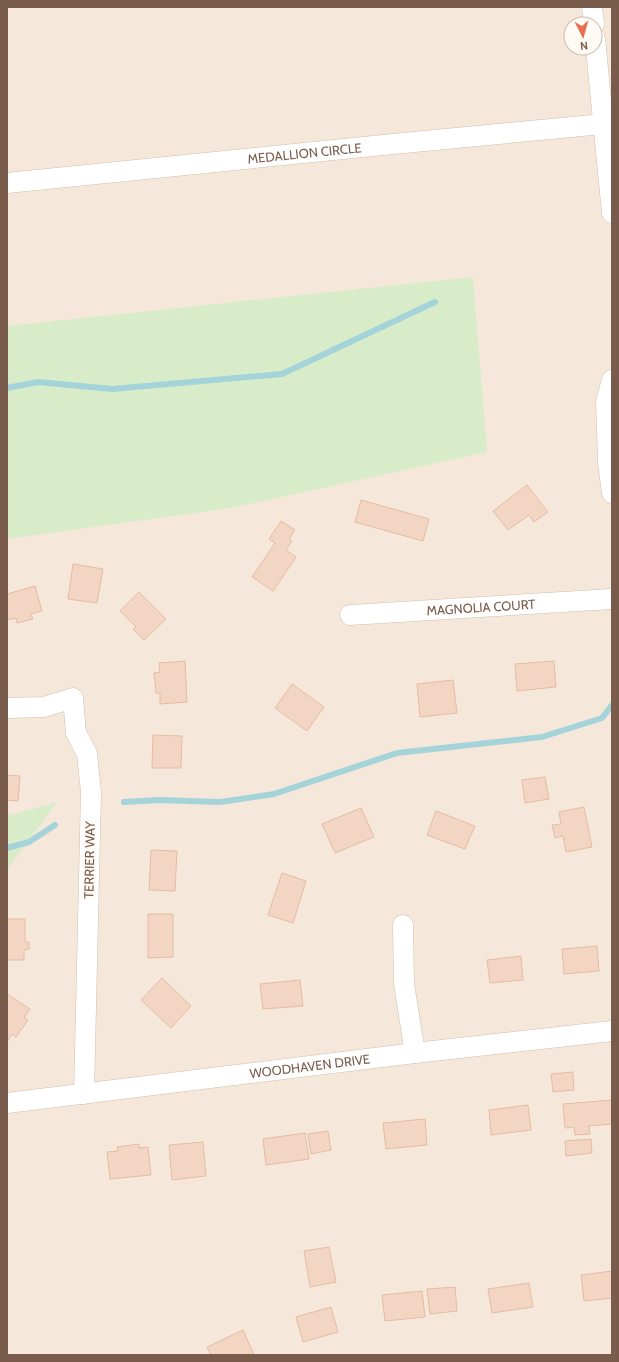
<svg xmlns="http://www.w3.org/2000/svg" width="619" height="1362" viewBox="0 0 619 1362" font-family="Cabin,sans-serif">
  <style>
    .residential { fill: #f5e8da; fill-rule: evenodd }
    .green { fill: #d8ecc9 }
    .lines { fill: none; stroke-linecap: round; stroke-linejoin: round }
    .stream { stroke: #a5d3da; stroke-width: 6 }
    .building { fill: #f3d5c3; stroke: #e6bba3 }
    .minor-casing { stroke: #d1beb0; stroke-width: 21 }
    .minor { stroke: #fff; stroke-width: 20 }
    .labels { text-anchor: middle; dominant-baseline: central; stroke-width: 3.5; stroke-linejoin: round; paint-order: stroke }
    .street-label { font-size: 13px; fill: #7a5c4d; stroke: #fffaf3 }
  </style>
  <rect width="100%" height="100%" fill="#fdf6ec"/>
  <!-- residential -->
  <path class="residential" d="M7 7H612V1355H7ZM571 24H595V48H571Z"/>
  <!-- green -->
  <g class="green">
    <path d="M473 277 487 452 231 508 7 539V326Z"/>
    <path d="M57 802 7 870V816Z"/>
  </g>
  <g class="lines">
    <!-- stream -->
    <g class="stream">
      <path d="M7 388 38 382 112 389 282 374 435 302"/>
      <path d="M124 802 159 800 220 802 274 794 397 753 542 737 602 718 612 705"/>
      <path d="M7 848 29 842 55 825"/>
    </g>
  </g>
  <!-- building -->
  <g class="building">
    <path d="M527 485 548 512 534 522 529 515 508 530 493 511Z"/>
    <path d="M361 500 429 519 423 541 355 522Z"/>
    <path d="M281 521 295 530 289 539 292 541 286 550 296 557 273 591 252 577 275 543 269 539Z"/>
    <path d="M73 564 103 569 97 603 68 599Z"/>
    <path d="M35 586 42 611 31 614 33 619 17 623 16 618 7 620V594Z"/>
    <path d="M139 592 166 619 144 640 133 629 136 627 120 611Z"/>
    <path d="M185 661 187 702 160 704V693H156L154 673 160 672 159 663Z"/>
    <path d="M554 661 556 687 517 691 515 664Z"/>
    <path d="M453 680 457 713 420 717 417 684Z"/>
    <path d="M292 684 324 707 307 731 275 708Z"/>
    <path d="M153 735 182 736 181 768H152Z"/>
    <path d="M7 770V775L20 776 18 801 7 800Z"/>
    <path d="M545 777 549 799 525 803 522 780Z"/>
    <path d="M584 807 592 847 566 852 563 836 555 838 552 825 561 824 559 812Z"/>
    <path d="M361 808 374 837 335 853 322 824Z"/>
    <path d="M436 811 475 826 465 849 427 835Z"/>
    <path d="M151 850 177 851 175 891 149 890Z"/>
    <path d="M282 873 306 881 293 923 268 915Z"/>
    <path d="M148 914H173V957L148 958Z"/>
    <path d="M7 919H25V942H29V949L24 950V960H7Z"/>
    <path d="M597 946 599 971 564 974 562 949Z"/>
    <path d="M521 956 523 980 490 983 487 960Z"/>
    <path d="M162 978 191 1006 171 1028 141 1000Z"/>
    <path d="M300 980 303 1006 263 1009 260 984Z"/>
    <path d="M7 994 30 1009 24 1018 28 1020 16 1037 12 1034 7 1042Z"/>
    <path d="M573 1072 574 1090 553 1092 551 1074Z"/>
    <path d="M612 1100V1124L589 1126 590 1134 575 1135 574 1127 565 1128 563 1104Z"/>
    <path d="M528 1105 531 1130 491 1135 489 1110Z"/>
    <path d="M425 1119 427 1145 386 1149 383 1123Z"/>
    <path d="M328 1131 331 1150 311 1154 308 1134Z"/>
    <path d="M305 1133 309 1159 266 1165 263 1139Z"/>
    <path d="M591 1139 592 1153 566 1156 565 1141Z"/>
    <path d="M203 1142 206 1176 172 1180 169 1145Z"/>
    <path d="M139 1144V1148L148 1147 151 1175 110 1179 107 1152 118 1151 117 1147Z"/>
    <path d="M329 1247 336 1282 310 1287 304 1251Z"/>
    <path d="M612 1271V1298L584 1301 581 1275Z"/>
    <path d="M529 1283 533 1307 492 1313 488 1289Z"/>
    <path d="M455 1287 457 1311 430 1314 427 1289Z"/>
    <path d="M422 1291 425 1317 385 1321 382 1295Z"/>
    <path d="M331 1307 338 1332 303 1342 296 1317Z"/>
    <path d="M243 1330 254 1355H211L207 1347Z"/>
  </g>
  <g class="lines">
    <defs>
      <g id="minor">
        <path d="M592 7 594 24"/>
        <path d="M595 38 612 213"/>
        <path id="s1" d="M7 183 393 144 603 124"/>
        <path d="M612 380 606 402 608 463 612 493"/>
        <path id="s2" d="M350 615 612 599"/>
        <path d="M7 708 44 707 73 698 76 733 87 754 91 792 84 1094"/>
        <path d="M403 925 404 984 415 1053"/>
        <path id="s3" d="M7 1103 415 1053 612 1031"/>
      </g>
    </defs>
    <!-- minor casing -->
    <use href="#minor" class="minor-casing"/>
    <!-- minor -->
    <use href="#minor" class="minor"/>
  </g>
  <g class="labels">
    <!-- street labels -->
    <g class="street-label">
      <text stroke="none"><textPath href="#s1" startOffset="299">MEDALLION CIRCLE</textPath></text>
      <text stroke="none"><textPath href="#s2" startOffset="131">MAGNOLIA COURT</textPath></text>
      <text transform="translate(89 860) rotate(-89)">TERRIER WAY</text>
      <text stroke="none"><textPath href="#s3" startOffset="305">WOODHAVEN DRIVE</textPath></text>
    </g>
  </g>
  <!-- border -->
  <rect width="619" height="1362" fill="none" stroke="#7a5c4d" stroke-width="16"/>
  <!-- north arrow -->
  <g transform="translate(583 36) rotate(174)"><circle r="19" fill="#fffaf3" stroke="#cabbb1"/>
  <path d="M0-3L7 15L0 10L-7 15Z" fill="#e76f51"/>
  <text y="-6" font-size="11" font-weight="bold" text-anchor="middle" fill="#7a5c4d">N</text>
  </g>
</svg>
